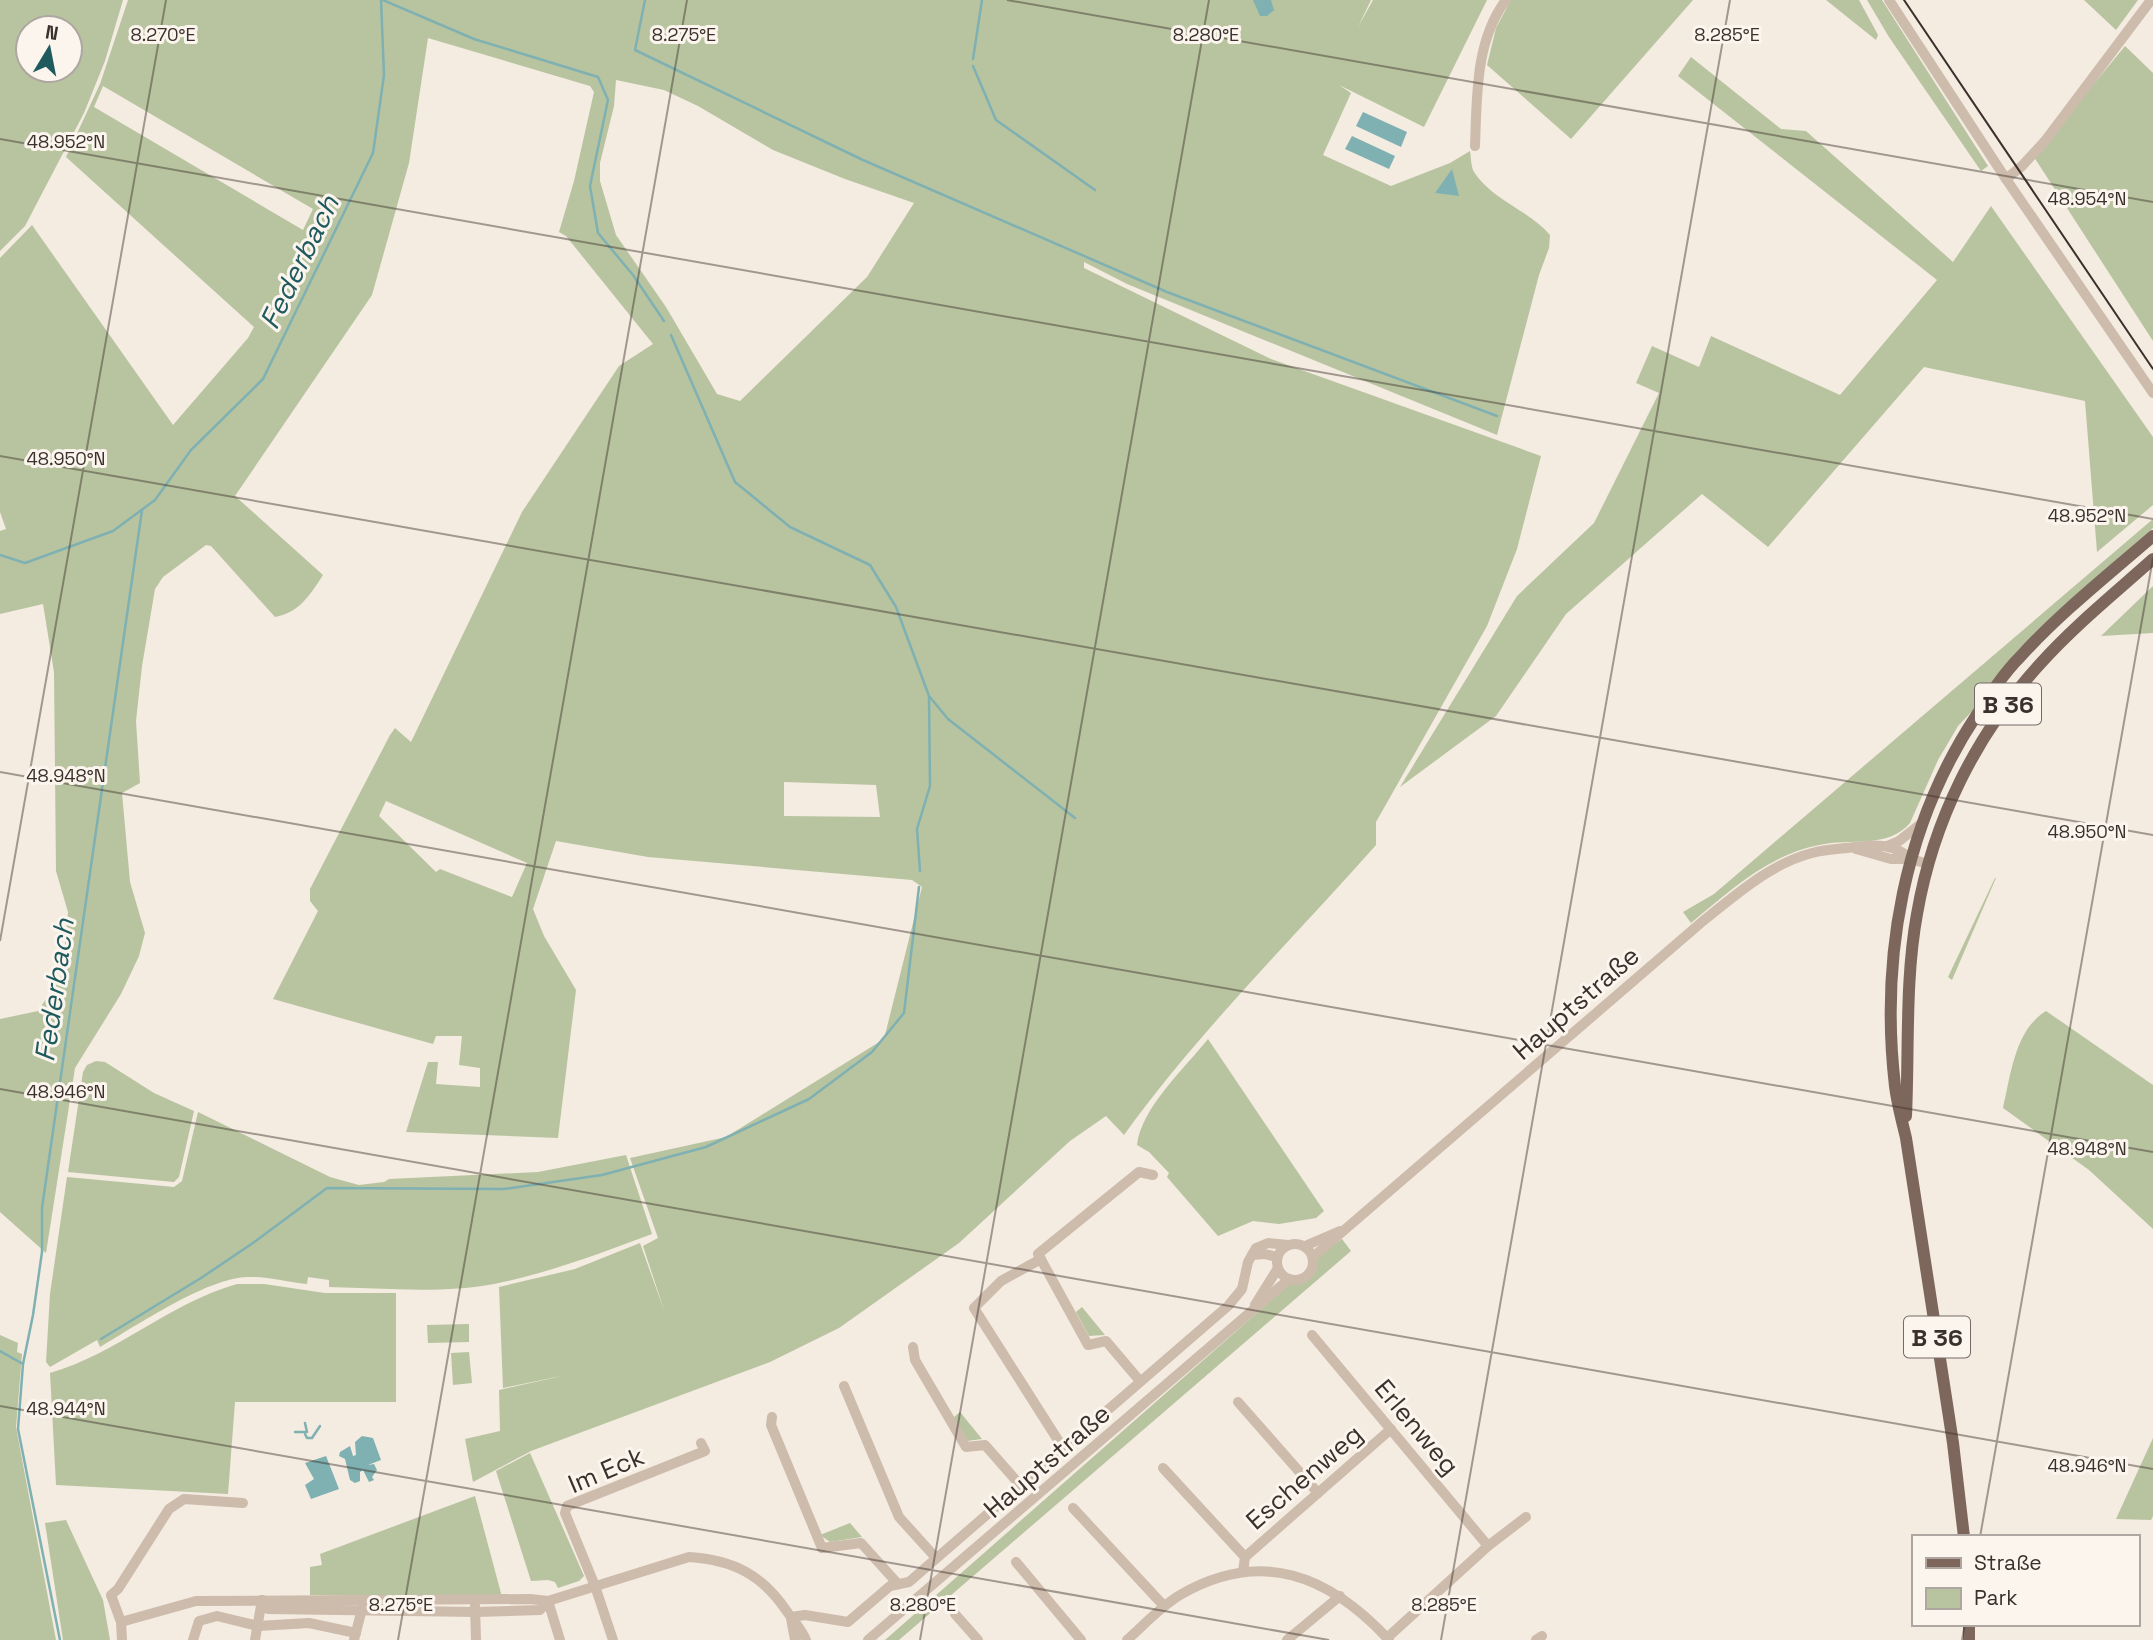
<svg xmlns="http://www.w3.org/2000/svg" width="2153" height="1640" viewBox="0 0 2153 1640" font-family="'Space Grotesk',sans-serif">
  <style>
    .green { fill: #b8c4a0; fill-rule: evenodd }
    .water { fill: #7fb0b2 }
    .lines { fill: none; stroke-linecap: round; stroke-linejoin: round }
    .stream { stroke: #7fb0b2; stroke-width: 2.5 }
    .minor { stroke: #cdbbac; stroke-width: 10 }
    .major { stroke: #7d675c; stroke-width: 12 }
    .tram { stroke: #3b302b; stroke-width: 2 }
    .ticks { fill: none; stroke: #3b302b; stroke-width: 2; stroke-opacity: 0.45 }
    .labels { text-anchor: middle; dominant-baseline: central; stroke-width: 6; stroke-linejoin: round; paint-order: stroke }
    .shield { fill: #fbf5ee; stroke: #756b66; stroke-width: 2 }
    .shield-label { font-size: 24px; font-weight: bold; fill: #3b302b }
    .street-label { font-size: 26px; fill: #3b302b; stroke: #fbf5ee }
    .water-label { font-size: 28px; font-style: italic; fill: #1f5a5e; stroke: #fbf5ee }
    .ticks-label { font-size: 18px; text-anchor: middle; fill: #3b302b; stroke: #fbf5ee; stroke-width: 6; stroke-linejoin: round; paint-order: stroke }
  </style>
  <rect width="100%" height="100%" fill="#f4ebe1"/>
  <!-- green -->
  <g class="green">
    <path d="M0 0H123L105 61 84 113 25 226 0 251ZM70 28V70H28V28Z"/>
    <path d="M128 0H1371L1358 27 1373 0H1487L1424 127 1339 85 1351 93 1323 155 1391 186 1450 163 1470 151C1471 157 1471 167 1474 172 1492 200 1530 211 1550 235L1549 248 1539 275 1497 435 1127 284 1084 262V268L1271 359 1541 456 1517 549 1487 626 1376 822V845C1291 941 1199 1031 1124 1135L1106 1116 1070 1141 959 1243 839 1328 770 1362 531 1451 473 1482 465 1439 500 1431 499 1390 566 1375 503 1388 499 1287 575 1269 640 1243 665 1313 643 1246 658 1238 630 1158 726 1137 884 1039 922 887 912 880 648 857 556 841 533 909 544 936 576 990 558 1138 406 1132 428 1062H438L436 1084 480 1087V1068L459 1065 462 1036H436L433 1044 273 999 318 911 310 901V889L390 735 395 728 411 742 522 512 619 366 653 344 566 236 559 232 574 181 594 92 590 86 428 38 409 163 372 295 235 496 323 575C310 595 299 613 275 617L211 546 206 545 163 577 155 589 142 666 136 721 140 783 122 793 130 882 145 933 139 956 121 994 75 1068 46 1253 0 1212V1019L38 1011 62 975 68 912 56 871 54 672 43 604 0 614V531L6 529 0 512V258L32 225 173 425 248 338 254 327 66 157 100 84ZM616 80 664 90 698 106 773 150 845 179 914 203 867 277 740 401 717 394 666 307 616 235 600 181V163L614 106ZM103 86 313 209 303 230 94 107ZM784 782 876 785 880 817 784 816ZM386 801 527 863 512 897 440 869 436 872 379 816Z"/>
    <path d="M1511 0H1693L1571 139 1487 65 1496 28Z"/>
    <path d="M1826 0H1859L1878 35 1876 40Z"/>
    <path d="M1867 0H1882L1988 166 1981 171 1889 37Z"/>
    <path d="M2084 0H2138L2116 30Z"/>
    <path d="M2125 46 2153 73V341L2034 157Z"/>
    <path d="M1691 57 1781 129 1806 131 1953 262 1991 206 2153 437V505L2097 552 2085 401 1924 367 1768 547 1702 494 1566 614 1496 716 1400 787 1517 596 1594 523 1659 393 1636 383 1652 346 1699 367 1711 336 1840 395 1937 280 1678 76Z"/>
    <path d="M2153 519V528L2112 564 1958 726 1938 760 1910 823C1888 849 1850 838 1819 845 1768 855 1730 891 1691 923L1683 912 1714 894Z"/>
    <path d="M2153 586V633L2101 636Z"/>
    <path d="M1995 878H1996L1952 980 1948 977Z"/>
    <path d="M2046 1011 2153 1085V1229L2089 1170 2003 1108C2011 1074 2015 1030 2046 1011Z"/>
    <path d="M1208 1039 1324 1211 1316 1218 1279 1224 1253 1221 1218 1236 1167 1177 1169 1173 1149 1152 1137 1145C1141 1108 1185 1068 1208 1039Z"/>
    <path d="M96 1061 105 1062 154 1093 194 1111 179 1177 174 1182 68 1172 83 1072 87 1065Z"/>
    <path d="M198 1112 330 1177 359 1185 384 1182 389 1179 538 1172 626 1155 652 1234C601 1253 549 1273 494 1284 441 1294 383 1288 329 1287V1280L308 1277 307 1284C287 1282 266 1276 247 1277 207 1278 136 1326 100 1347L97 1340 50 1367 46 1362 50 1294 67 1177 174 1187 182 1181Z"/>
    <path d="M1342 1239 1351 1251 899 1640H885L1290 1284C1317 1277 1307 1277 1318 1258 1323 1250 1335 1244 1342 1239Z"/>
    <path d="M237 1284H264L325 1293H396V1402H235L228 1494 56 1485 50 1373C117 1354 169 1303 237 1284Z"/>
    <path d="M1082 1307 1105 1335 1089 1336 1076 1312Z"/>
    <path d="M469 1324V1342L428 1343 427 1325Z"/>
    <path d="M0 1335 18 1343 17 1352 22 1354 16 1427 56 1640H0Z"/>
    <path d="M469 1352 472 1383 453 1385 451 1353Z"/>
    <path d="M960 1412 982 1439 967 1441 953 1418Z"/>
    <path d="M2153 1438V1516L2151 1520 2116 1519Z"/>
    <path d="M530 1453 584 1576 579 1581 558 1588 555 1582 548 1580 531 1581 496 1471Z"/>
    <path d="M475 1496 502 1597 310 1595V1567L322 1565 320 1554Z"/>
    <path d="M66 1520 103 1600 110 1640H63L45 1523Z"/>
    <path d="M850 1523 862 1537 830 1542 820 1535Z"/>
  </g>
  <!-- water -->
  <g class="water">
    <path d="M1253 0H1271L1274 10 1267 16H1260Z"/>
    <path d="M1363 112 1407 132 1401 147 1356 126Z"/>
    <path d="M1352 136 1395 156 1389 169 1345 149Z"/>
    <path d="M1452 169 1459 196 1435 193Z"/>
    <path d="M362 1436 373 1438 381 1460 368 1465 374 1464 377 1470 372 1477 374 1480 369 1482 363 1470 360 1472V1481L355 1483 350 1480 345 1459 339 1456 340 1452 350 1446 353 1456 356 1455 355 1442Z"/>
    <path d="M326 1456 339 1489 311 1499 305 1485 314 1479 305 1463Z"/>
  </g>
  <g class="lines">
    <!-- stream -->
    <g class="stream">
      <path d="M383 0 474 39 598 77 608 100 590 186 598 233 633 275 664 321"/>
      <path d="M645 0 635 50 863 160 1167 292 1497 416"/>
      <path d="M973 59 982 0"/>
      <path d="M973 66 996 120 1095 190"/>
      <path d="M671 335 735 482 790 527 870 565 896 607 929 696 948 719 1075 818"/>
      <path d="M0 555 25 563 113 531 155 500 191 450 263 379 373 153 384 75 381 0"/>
      <path d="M920 871 917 829 930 786 929 698"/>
      <path d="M101 1339 201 1278 253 1243 327 1188 504 1189 602 1175 706 1147 809 1099 872 1052 904 1013 919 887"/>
      <path d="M0 1351 23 1364"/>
      <path d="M295 1432H307L305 1423"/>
      <path d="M305 1434 307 1438H312L320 1426"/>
      <path d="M60 1640 18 1429 23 1364 33 1315 42 1252V1208L142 510"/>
    </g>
    <!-- minor -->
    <g class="minor">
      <path d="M1889 0 2006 179 2153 393"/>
      <path d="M1475 146C1477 97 1475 41 1506 0"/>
      <path d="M2006 179 2022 166 2045 141 2151 0"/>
      <path d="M1887 846 1899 841 1922 823"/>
      <path d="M1856 849 1891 859H1911L1928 864"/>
      <circle cx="1295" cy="1262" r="18"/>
      <path d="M1305 1246 1340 1231"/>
      <path d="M1252 1255 1265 1254 1277 1257"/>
      <path d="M1313 1257 1703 921C1737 894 1770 864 1812 853 1827 849 1841 849 1855 847 1876 844 1895 844 1911 859"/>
      <path d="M1041 1259 1001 1281 974 1308 1063 1448"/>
      <path d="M1255 1305 1278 1268"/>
      <path d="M1312 1335 1488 1546"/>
      <path d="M913 1347 915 1360 966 1447 985 1445 1020 1485"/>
      <path d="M1140 1381 1106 1341 1088 1345 1038 1254 1139 1172 1153 1175"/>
      <path d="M844 1386 899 1517 936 1558"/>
      <path d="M1238 1402 1318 1493"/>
      <path d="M772 1417 771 1425 822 1548 861 1543 898 1584"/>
      <path d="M1163 1468 1245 1557 1243 1572"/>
      <path d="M1073 1508 1164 1606"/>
      <path d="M1245 1557 1391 1429"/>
      <path d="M1016 1562 1081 1640"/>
      <path d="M262 1600 268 1609 476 1612 540 1610 548 1601"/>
      <path d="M548 1601 560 1640"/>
      <path d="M475 1606 476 1640"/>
      <path d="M955 1614 978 1640"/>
      <path d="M791 1617 805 1615 848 1622 890 1586 909 1582 1228 1306 1242 1289 1248 1262 1256 1248 1268 1243 1288 1245"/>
      <path d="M791 1618 795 1640"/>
      <path d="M121 1622 196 1601 530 1599 548 1601 689 1557C734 1560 763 1575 788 1613 795 1623 801 1628 806 1640"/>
      <path d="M1387 1638 1488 1546 1526 1517"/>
      <path d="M122 1640 121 1622 111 1595 118 1589 169 1509 184 1499 243 1503"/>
      <path d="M193 1640 199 1621 217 1616 258 1626 309 1623 356 1633"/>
      <path d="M255 1640 262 1600"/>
      <path d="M354 1640 363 1605"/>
      <path d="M613 1640 595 1586 565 1513 567 1506 705 1451 701 1443"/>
      <path d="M868 1640 1289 1279"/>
      <path d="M1127 1640C1144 1625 1160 1607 1180 1595 1261 1548 1329 1575 1389 1640"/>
      <path d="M1287 1640 1340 1596"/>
      <path d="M1536 1640 1542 1636"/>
    </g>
    <!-- major -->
    <g class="major">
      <path d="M1906 1116C1909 1051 1905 979 1917 914 1933 821 1976 734 2040 664 2074 626 2115 593 2153 559"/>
      <path d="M1964 1537 1953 1443 1906 1138C1902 1121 1897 1103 1895 1086 1880 957 1904 825 1976 716 1989 696 2003 674 2020 657 2060 613 2108 575 2153 536"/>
      <path d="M1969 1640V1624"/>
    </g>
    <!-- tram -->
    <path class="tram" d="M1904 0 2153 369"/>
  </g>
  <!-- ticks -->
  <path class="ticks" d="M1007 0 2153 202M0 139 2153 519M0 456 2153 835M0 772 2153 1152M0 941 166 0M0 1089 2153 1469M0 1406 1329 1640M1980 1537 2153 558M398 1640 687 0M920 1640 1209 0M1441 1640 1730 0M1962 1640 1965 1624"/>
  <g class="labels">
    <!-- shield labels -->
    <g class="shield">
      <rect x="1975" y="683.5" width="66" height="41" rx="5"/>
      <rect x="1904" y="1316.5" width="66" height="41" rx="5"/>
    </g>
    <g class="shield-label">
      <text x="2008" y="704">B 36</text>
      <text x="1937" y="1337">B 36</text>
    </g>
    <!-- street labels -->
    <g class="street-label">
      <text transform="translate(1576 1003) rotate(-41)">Hauptstraße</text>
      <text transform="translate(1417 1427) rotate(50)">Erlenweg</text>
      <text transform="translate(1047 1461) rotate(-41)">Hauptstraße</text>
      <text transform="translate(606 1470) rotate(-23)">Im Eck</text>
      <text transform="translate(1304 1477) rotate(-41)">Eschenweg</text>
    </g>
    <!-- water labels -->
    <g class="water-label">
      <text transform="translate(299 262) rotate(-64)">Federbach</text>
      <text transform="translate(54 990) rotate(-82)">Federbach</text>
    </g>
  </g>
  <g class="ticks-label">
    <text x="163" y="41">8.270°E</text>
    <text x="684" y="41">8.275°E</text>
    <text x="1206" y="41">8.280°E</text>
    <text x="1727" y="41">8.285°E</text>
    <text x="66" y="148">48.952°N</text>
    <text x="2087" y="205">48.954°N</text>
    <text x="66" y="465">48.950°N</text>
    <text x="2087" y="522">48.952°N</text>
    <text x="66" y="782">48.948°N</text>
    <text x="2087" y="838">48.950°N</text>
    <text x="66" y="1098">48.946°N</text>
    <text x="2087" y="1155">48.948°N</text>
    <text x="66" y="1415">48.944°N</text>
    <text x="2087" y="1472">48.946°N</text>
    <text x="401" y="1611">8.275°E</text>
    <text x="923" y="1611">8.280°E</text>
    <text x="1444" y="1611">8.285°E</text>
  </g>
  <!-- legend -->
  <rect x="1912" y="1535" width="228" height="91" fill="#fbf5ee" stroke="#aea6a0" stroke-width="2"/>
  <rect x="1926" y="1558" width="35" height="10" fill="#7d675c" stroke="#aea6a0" stroke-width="2"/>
  <text x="1974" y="1570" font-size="21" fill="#3b302b">Straße</text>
  <rect x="1926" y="1588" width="35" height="21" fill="#b8c4a0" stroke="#aea6a0" stroke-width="2"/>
  <text x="1974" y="1605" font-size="21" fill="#3b302b">Park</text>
  <!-- north arrow -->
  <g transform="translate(49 49) rotate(10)"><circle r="33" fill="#fbf5ee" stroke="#aea6a0" stroke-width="2"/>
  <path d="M0-5L12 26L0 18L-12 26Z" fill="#1f5a5e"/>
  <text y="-10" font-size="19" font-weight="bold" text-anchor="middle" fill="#3b302b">N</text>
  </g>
</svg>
